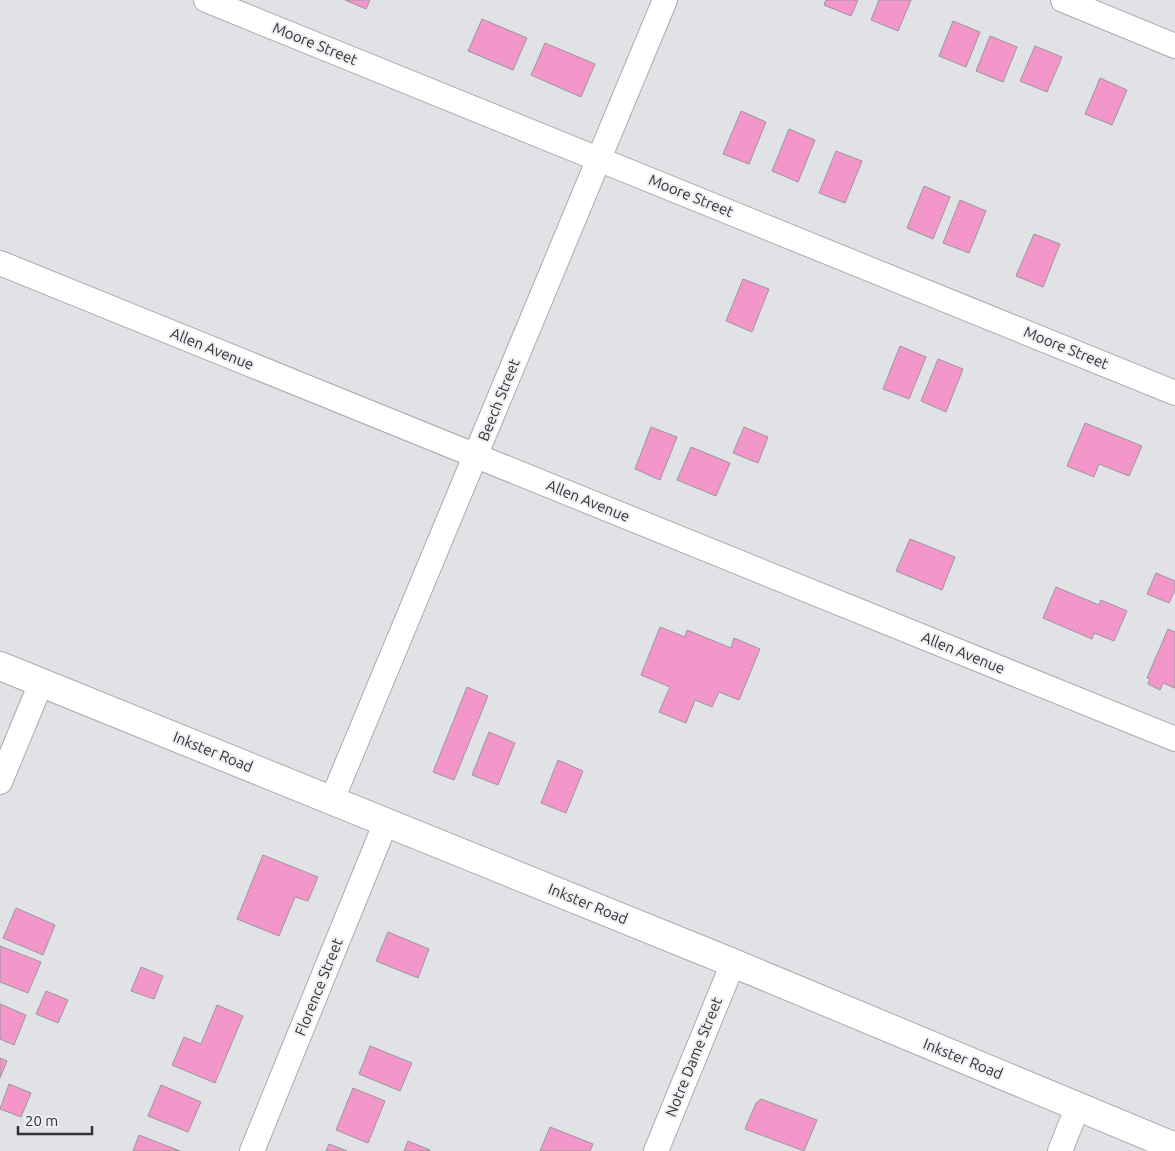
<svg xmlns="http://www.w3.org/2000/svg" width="1175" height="1151" font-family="Ubuntu,sans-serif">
<rect width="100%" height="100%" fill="#e0e2e5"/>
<path fill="#f397cb" stroke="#9a9799" d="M345 0H370L366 9Z
M826 0H858L851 16 824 5Z
M879 0H911L898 31 871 20Z
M482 19 527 38 513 70 468 51Z
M953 21 980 32 966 67 939 56Z
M990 36 1017 47 1003 82 976 71Z
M545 43 595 64 581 97 531 75Z
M1035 46 1062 57 1047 92 1020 81Z
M1100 78 1127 90 1112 125 1085 114Z
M741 111 766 122 749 164 723 154Z
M789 129 815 140 798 182 772 171Z
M836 151 862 161 845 203 819 193Z
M924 186 950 197 933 239 907 228Z
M960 200 986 211 969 253 943 243Z
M1034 234 1060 244 1043 287 1016 276Z
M743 279 769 289 752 332 726 321Z
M900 346 926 357 909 399 883 389Z
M938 359 963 369 946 412 921 401Z
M1085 423 1142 446 1129 476 1099 464 1094 477 1067 466Z
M651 427 677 437 660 480 635 469Z
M744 427 768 437 758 463 733 453Z
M691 447 730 463 716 496 677 480Z
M910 539 955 557 942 590 896 571Z
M1156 573 1175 581V590L1169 603 1147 594Z
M1056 587 1099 605 1101 600 1127 611 1114 641 1094 633 1092 639 1043 618Z
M660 627 685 637 687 630 731 648 734 638 760 649 739 700 719 692 712 707 695 700 686 723 659 712 670 687 641 675Z
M1168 629 1175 632V688L1163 683 1160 690 1148 684 1150 679 1147 678Z
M467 687 488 696 454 780 433 772Z
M489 732 515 743 498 785 472 775Z
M558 760 583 771 566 813 541 803Z
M263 855 318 877 308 901 295 897 279 936 237 919Z
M16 908 55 925 43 955 3 938Z
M388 932 429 949 418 978 376 961Z
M0 946 41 962 28 993 0 982Z
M141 967 163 976 154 999 131 991Z
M46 991 68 1000 58 1023 36 1014Z
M0 1004 26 1015 14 1045 0 1039Z
M217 1005 243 1016 215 1083 172 1065 184 1037 201 1044Z
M370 1046 412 1063 400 1091 359 1074Z
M0 1058 7 1061 0 1078Z
M9 1084 31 1093 21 1117 0 1109Z
M161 1085 201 1102 188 1132 148 1116Z
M353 1088 385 1101 368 1143 336 1130Z
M761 1099 817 1120 804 1151 745 1129 756 1103Z
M550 1127 593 1144 590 1151H540Z
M139 1135 180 1151H133Z
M408 1141 430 1150V1151H404Z
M329 1144 347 1151H326Z"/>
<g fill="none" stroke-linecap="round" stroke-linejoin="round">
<defs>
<path id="street" d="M206 0 1175 393
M1063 0 1175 46
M0 263 1175 739
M0 782 41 683
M332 800 665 0
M252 1151 386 822
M656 1151 733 963
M1060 1151 1078 1106"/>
<path id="secondary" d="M0 666 733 963 1175 1147"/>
</defs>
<use href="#street" stroke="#a9abae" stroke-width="26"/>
<use href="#secondary" stroke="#a9abae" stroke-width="30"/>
<use href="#street" stroke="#fff" stroke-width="24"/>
<use href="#secondary" stroke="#fff" stroke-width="28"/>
</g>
<g text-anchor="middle" stroke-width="4" stroke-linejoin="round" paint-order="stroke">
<g font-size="15" fill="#323334" stroke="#edeff2">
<text transform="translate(315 44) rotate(22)" y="5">Moore Street</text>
<text transform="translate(691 196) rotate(22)" y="5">Moore Street</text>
<text transform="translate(1066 348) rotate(22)" y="5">Moore Street</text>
<text transform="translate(212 349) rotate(22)" y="5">Allen Avenue</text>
<text transform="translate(499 400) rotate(-68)" y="5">Beech Street</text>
<text transform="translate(588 501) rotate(22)" y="5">Allen Avenue</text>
<text transform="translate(963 653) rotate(22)" y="5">Allen Avenue</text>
<text transform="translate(213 752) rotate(22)" y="5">Inkster Road</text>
<text transform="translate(588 904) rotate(22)" y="5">Inkster Road</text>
<text transform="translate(319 987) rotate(-68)" y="5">Florence Street</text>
<text transform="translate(694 1057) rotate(-68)" y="5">Notre Dame Street</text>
<text transform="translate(963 1059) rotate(22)" y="5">Inkster Road</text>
</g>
</g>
<path d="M18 1126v8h74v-8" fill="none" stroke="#323334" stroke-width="2.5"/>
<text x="25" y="1126" font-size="15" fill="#323334" stroke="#edeff2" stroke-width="4" paint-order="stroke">20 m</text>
</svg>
